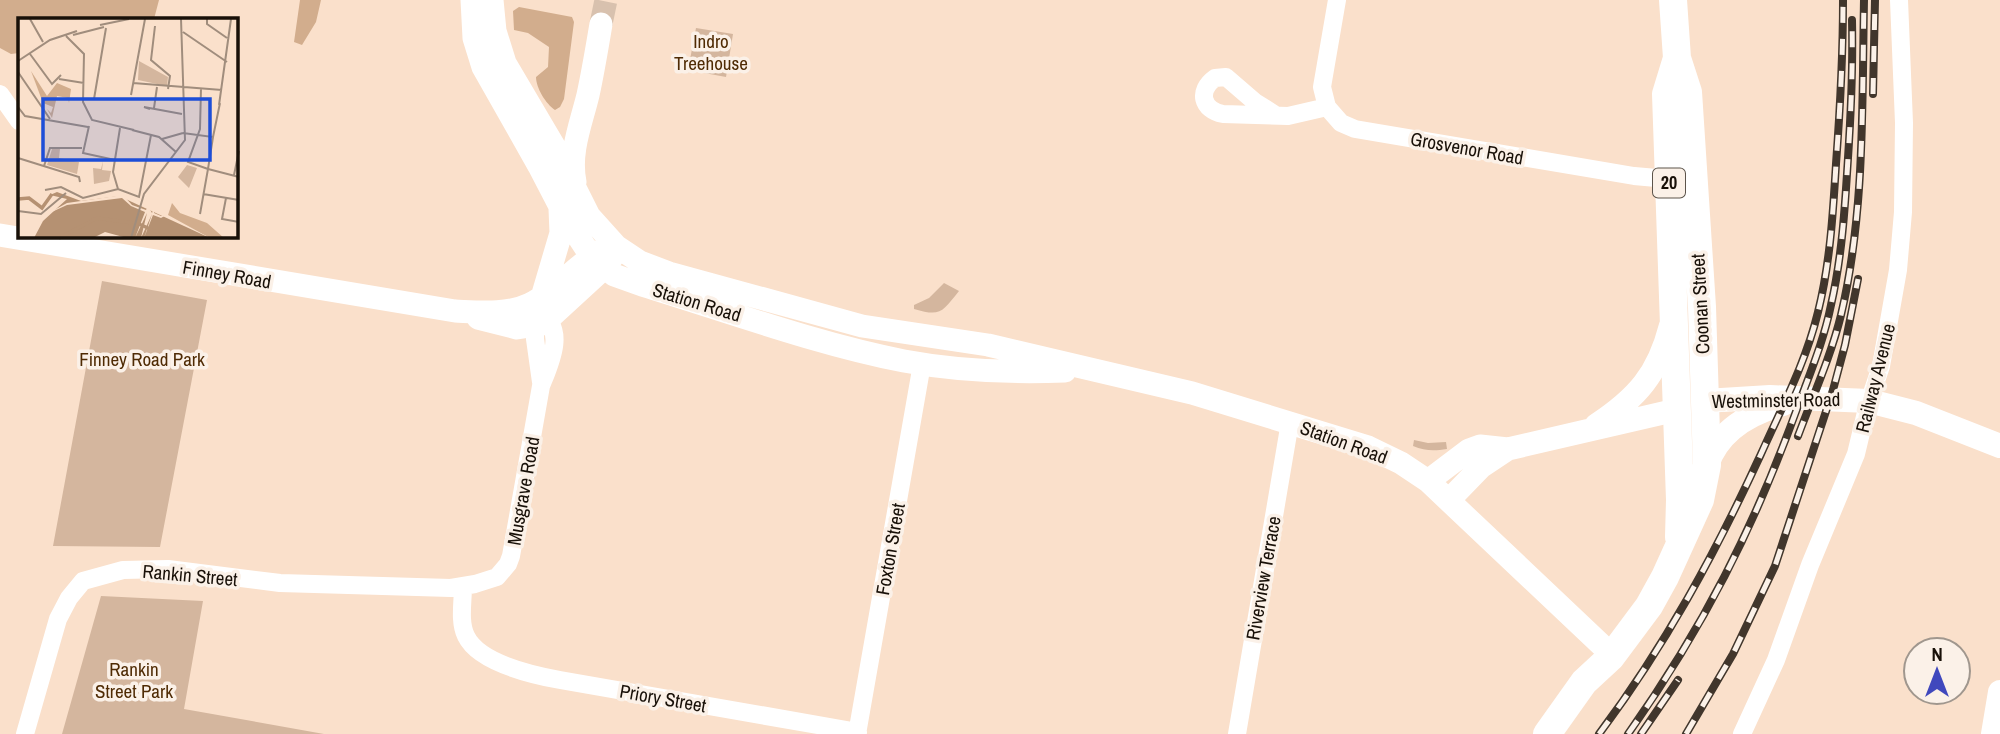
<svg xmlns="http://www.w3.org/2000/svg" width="2000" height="734" font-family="'Archivo Narrow',sans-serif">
<rect width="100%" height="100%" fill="#fae0cb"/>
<path fill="#d4b69e" d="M696 28 733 34 726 77 688 70Z
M102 281 207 300 160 547 53 546Z
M944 283 959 291C942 312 941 317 914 309V305L929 298Z
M1414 440 1428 443 1446 442 1447 449C1434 451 1425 451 1413 446Z
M101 596 203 601 184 709 324 734H62Z"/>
<path fill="#d2ad8d" d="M0 0H159L154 19H19V53L11 54 0 48Z
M300 0H321L316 22 302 45 294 42Z
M519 7 572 17 574 22 564 99 560 107 555 110C546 104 536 88 536 77L548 67 549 47 528 33 514 30 513 11Z"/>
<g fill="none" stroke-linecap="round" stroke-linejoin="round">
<path stroke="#d8c1ae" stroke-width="23" stroke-dasharray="23 11" stroke-linecap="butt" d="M601 24 606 0"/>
<path stroke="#fff" stroke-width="18" d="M0 94 19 121
M1327 107 1322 87 1337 0
M1274 114 1255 102 1226 77 1215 78C1197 91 1202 110 1223 114L1288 116 1327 107 1341 123 1355 129 1634 176 1668 179
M535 313V339L541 382
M463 586C463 602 459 622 466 636 479 663 533 675 560 680L858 732
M25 734 58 619 69 598 83 581 123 570 168 569 280 583 451 588 475 584 497 577 508 564 511 556 541 386C549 366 568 327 539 315
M857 734 922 364
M1237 734 1290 422
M1742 734 1776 660 1810 565 1856 454 1867 408 1881 366 1898 270 1903 212 1904 123 1899 0"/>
<path stroke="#fff" stroke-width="23" d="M472 0 474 38 483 67 539 166 566 218 585 247 601 265 614 275 642 285C727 311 817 344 904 361 957 371 1011 373 1065 371
M492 0 495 31 505 63 554 146 589 216 616 246 640 262 669 273 862 326 988 345 1192 393 1368 447 1401 463 1428 481 1612 655
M575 182C569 152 581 124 588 95 593 72 597 48 601 24
M0 235 455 311C479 312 507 315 530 304 555 293 577 263 604 249
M543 294 561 233 560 209
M478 318 517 328 543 324 604 268 613 256
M1596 425C1637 398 1658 374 1670 327
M1428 481 1469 450 1480 446 1508 449 1676 410
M1449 500 1481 467 1508 449"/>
<path stroke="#fff" stroke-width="24" d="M1705 401 1770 397 1869 401 1916 413 2000 446
M1707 465C1719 430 1750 413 1783 404
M1993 734 2000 692"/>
<path stroke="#fff" stroke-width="28" d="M1677 58 1666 94 1680 500 1679 537
M1547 734 1584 682 1611 657 1649 606 1665 577 1700 500 1707 465 1702 307 1688 92 1677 58 1673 0"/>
<defs>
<path id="rail" d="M1873 94 1875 0
M1798 436C1813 396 1831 356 1841 315 1865 213 1862 104 1864 0
M1599 734C1665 646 1715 554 1761 454 1782 407 1806 362 1818 312 1830 264 1833 213 1836 164 1840 110 1843 55 1843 0
M1628 734C1703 628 1754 528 1798 406 1810 373 1824 340 1831 305 1842 257 1845 207 1848 158 1851 112 1853 66 1852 20
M1641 734 1678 680
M1686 734 1733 654 1775 566 1833 390 1845 345 1858 279"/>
</defs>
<use href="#rail" stroke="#41362c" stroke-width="8"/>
<use href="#rail" stroke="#fbf1e8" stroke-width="5" stroke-dasharray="16" stroke-linecap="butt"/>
</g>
<g text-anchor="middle" stroke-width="7" stroke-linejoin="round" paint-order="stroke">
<rect fill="#fbf1e8" stroke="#5c544b" stroke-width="2" x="1653" y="168.5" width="32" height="29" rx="5"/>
<g font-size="18" font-weight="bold" fill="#181008">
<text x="1669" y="189">20</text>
</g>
<g font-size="19" fill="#4f2b04" stroke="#fbf1e8">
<text x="711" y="48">Indro<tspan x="711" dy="22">Treehouse</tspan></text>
<text x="142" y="366">Finney Road Park</text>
<text x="134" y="676">Rankin<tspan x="134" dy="22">Street Park</tspan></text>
</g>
<g font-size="19" fill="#181008" stroke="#fbf1e8">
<text transform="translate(1467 148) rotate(10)" y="7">Grosvenor Road</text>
<text transform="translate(227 274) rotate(10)" y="7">Finney Road</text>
<text transform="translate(697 302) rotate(17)" y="7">Station Road</text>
<text transform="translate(1700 304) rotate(-93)" y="7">Coonan Street</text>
<text transform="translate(1875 378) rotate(-76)" y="7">Railway Avenue</text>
<text transform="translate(1776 400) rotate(-1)" y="7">Westminster Road</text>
<text transform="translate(1344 442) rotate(20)" y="7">Station Road</text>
<text transform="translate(523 491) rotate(-80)" y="7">Musgrave Road</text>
<text transform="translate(890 549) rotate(-80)" y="7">Foxton Street</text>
<text transform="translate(190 575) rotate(5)" y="7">Rankin Street</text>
<text transform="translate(1263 578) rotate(-80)" y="7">Riverview Terrace</text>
<text transform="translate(663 698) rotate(10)" y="7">Priory Street</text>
</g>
</g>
<g transform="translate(18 18)">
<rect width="220" height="220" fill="#fae0cb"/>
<path d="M121 43 150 59 149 68 120 62ZM34 131H42L41 140 61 144 59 156 29 147ZM85 143 84 152 93 153 91 163 76 166 75 150 83 151ZM169 147 179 150 171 170 160 159Z" fill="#d4b69e"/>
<path d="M13 53 29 78 39 65 53 71 51 85 50 80 39 78 34 100 29 91 33 95 35 89 25 85ZM154 185 162 195 189 205 206 220H192L150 197Z" fill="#d2ad8d"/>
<path d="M39 174 63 183 101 178 192 220H109L87 214 75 220H16L25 203 49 181 32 177Z" fill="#b59172"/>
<path d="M105 177 114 187 128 192 130 188 134 195 136 190V195L143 198 150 196 143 200 135 197 126 220 134 196 123 220 129 195 117 220 127 194 113 188 104 180 49 187 25 198 49 185Z" fill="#fae0cb"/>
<path fill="none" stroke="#b59172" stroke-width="3.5" d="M0 181 11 180 24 190 34 176M121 206 152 220M41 220 79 200 115 205"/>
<path fill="none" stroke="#a08d7d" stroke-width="2" d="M12 1 25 24M189 1V6L209 20M82 7 111 1M137 8 133 42 152 58 150 71M165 14 209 44M55 17 86 9M48 18 66 36 65 84 74 102 116 112M12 36 34 66 43 57M0 43 32 22 59 13M0 54 32 101M41 61 66 65M115 65 204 72M113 77 127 1M76 81 88 10M201 87 213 1M0 89 7 98 70 109M136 90 139 69M132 91 126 89 164 96M71 108 65 135 97 142M114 112 141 119 158 134M165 115 195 119 190 151 221 159M195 119 202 85M144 121 165 115M0 140 61 159 62 164M26 148 32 130H64M216 157 221 133M100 171 95 154 102 110M27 172 43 169 65 180 100 171 121 179 133 117M185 176 221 182M208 180 204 201 221 204M0 193 23 196 48 175M182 196 190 151 170 144 182 111 183 70M113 220 126 176 167 122 163 1"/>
<path fill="#1d4ed8" fill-opacity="0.15" stroke="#1d4ed8" stroke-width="3.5" d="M25 81H192V142H25Z"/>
<rect width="220" height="220" fill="none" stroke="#181008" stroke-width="3.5"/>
</g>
<g transform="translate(1937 671)"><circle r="33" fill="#fbf1e8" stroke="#a0978e" stroke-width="2"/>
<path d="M0-5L12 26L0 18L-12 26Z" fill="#4048bd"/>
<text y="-10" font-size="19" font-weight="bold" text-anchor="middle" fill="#181008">N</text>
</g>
</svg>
